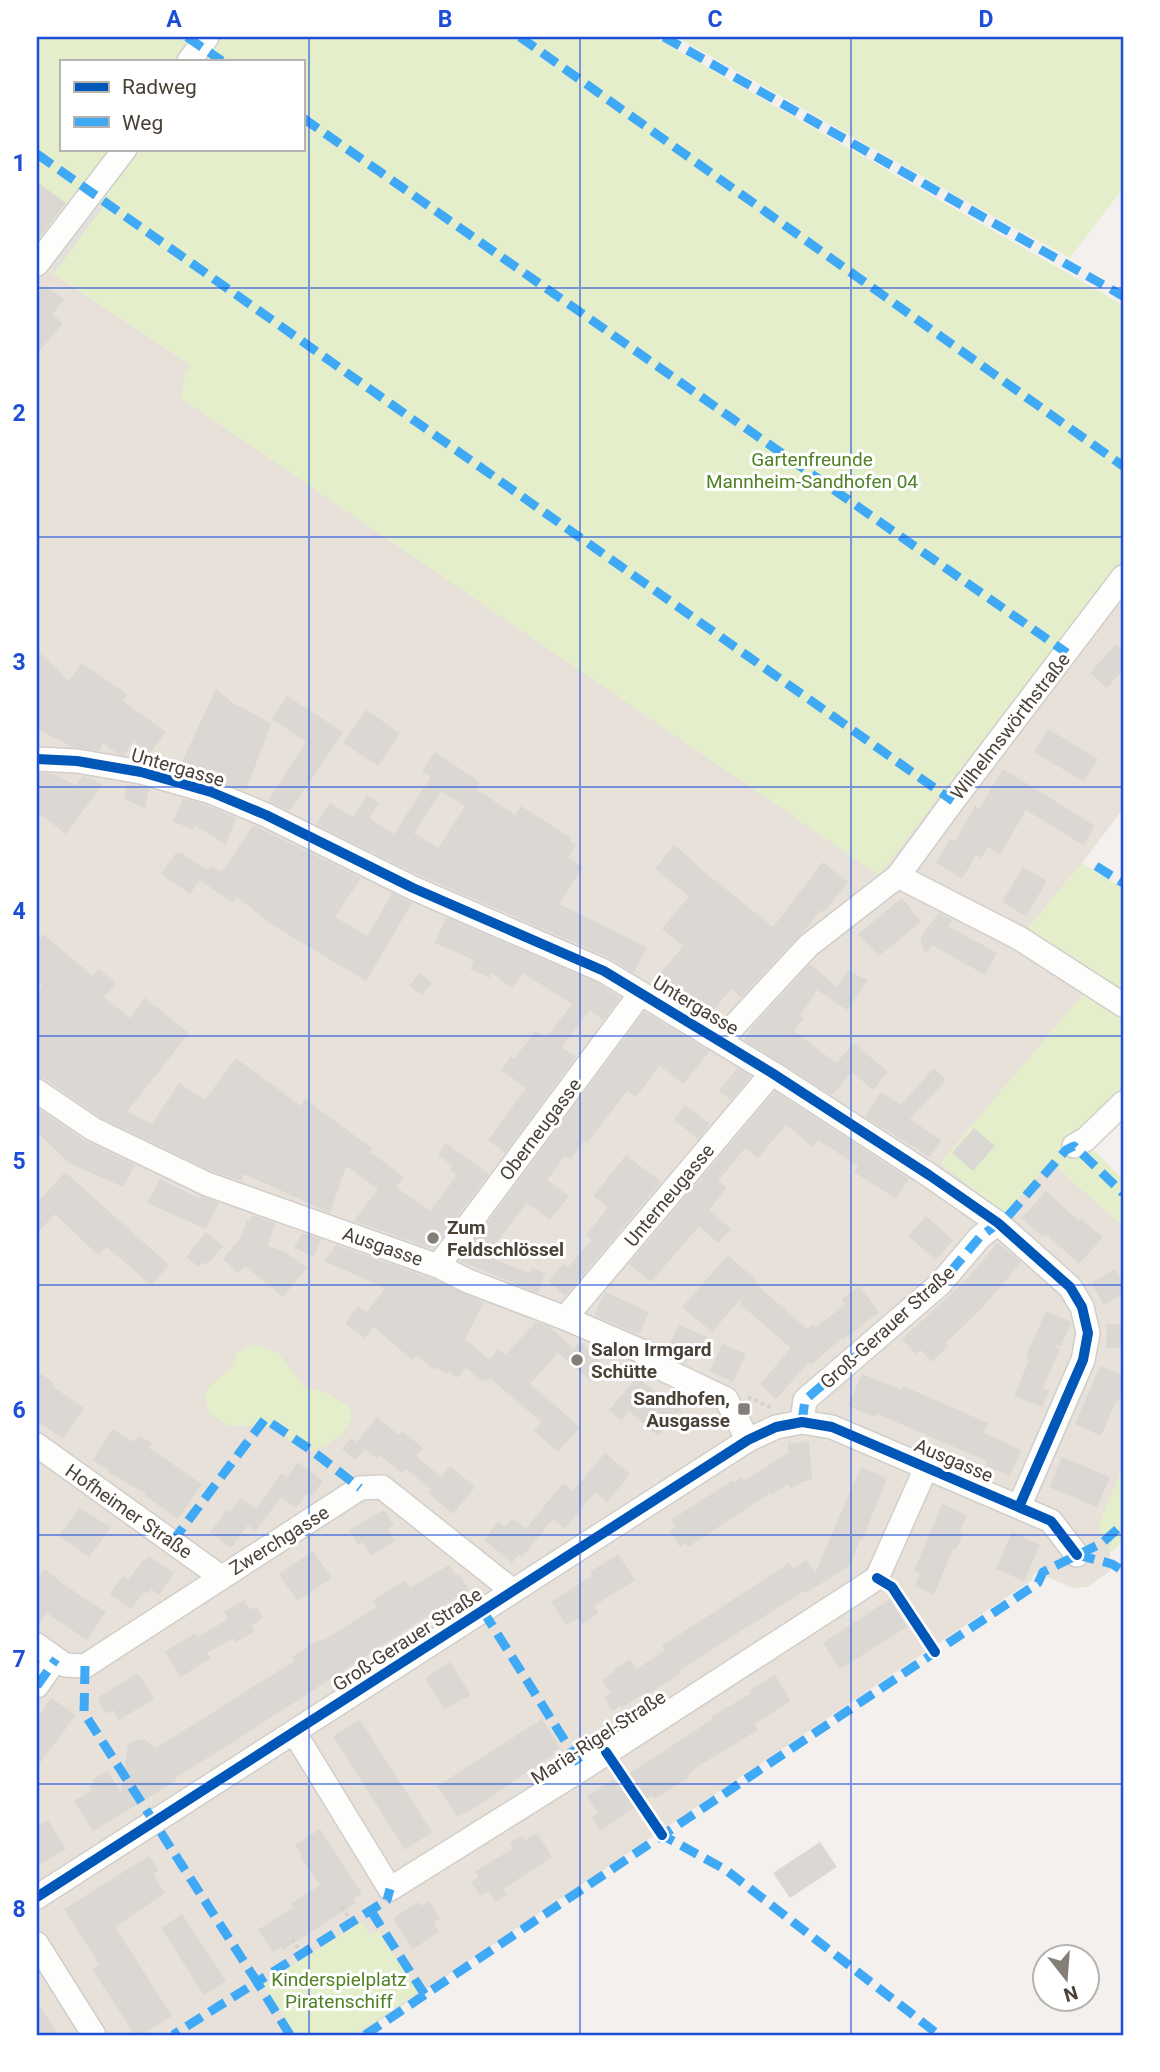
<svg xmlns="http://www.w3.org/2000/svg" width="1160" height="2072" font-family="Roboto,sans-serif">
<rect width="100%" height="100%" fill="#f3f0ed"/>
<path fill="#e7e1da" d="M37 255 46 269 191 365 879 874 1123 558V809L1082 863 1017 941 1089 987 1051 1162 1123 1226V1467L1099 1525 1110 1543V1571L1087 1587 1073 1588 1036 1572 1032 1580 359 2035H37Z"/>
<path fill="#e4eecb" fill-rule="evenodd" d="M37 37H654L1123 305V558L879 875 181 398 185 372 191 365 46 269 37 255ZM61 61H303V149H61Z
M677 37H1123V188L1070 258 962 199Z
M1082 863 1123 889V1098L1082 1138 1123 1180V1226L1051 1162 1005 1214 940 1163 1089 987 1017 941Z
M254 1344 278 1353 299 1380 307 1388 325 1392 349 1406 352 1417 342 1435 325 1446 311 1450H305L268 1426H228L210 1413 204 1396 210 1386 231 1368 238 1352Z
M1123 1467V1541L1109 1554 1110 1543 1102 1539 1099 1524Z
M361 1922 370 1935 378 1930 418 1992 354 2035H295L263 1984Z"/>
<path fill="#e2dfdc" d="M94 202 102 208 54 273 46 267Z"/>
<path fill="#dbd7d3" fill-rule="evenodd" d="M37 182 66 203 37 241Z
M45 285 64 300 52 314 63 323 37 354V294Z
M1116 644 1123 651V670L1107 688 1090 673Z
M37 650 69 681 81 663 127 694 123 701 166 732 146 759 133 756 136 738 124 755 118 754 103 743 99 751 72 747 37 729Z
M216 689 233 703 271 723 246 791 180 766Z
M287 696 343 732 290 811 268 801 306 742 272 719Z
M366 710 400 733 378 766 343 743Z
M1048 729 1098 759 1084 782 1034 752Z
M435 752 480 782 476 789 515 815 521 806 571 838 570 841 576 845 568 857 583 867 559 904 647 947 634 973 610 958 419 875 316 824 330 803 353 817 367 795 379 803 369 818 394 834 431 777 422 771ZM441 791 465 806 438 848 414 833Z
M1003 769 1095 826 1083 845 1026 810 1000 855 988 847 981 858 976 855 962 879 936 862 950 839 955 841 975 806 979 809Z
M37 773 53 774 76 785 83 776 91 778 102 785 66 834 37 812Z
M127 784 149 789 145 808 124 799Z
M183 799 206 805 236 818 226 845 195 825 193 830 173 821Z
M253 825 361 878 335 917 368 936 392 893 412 903 366 981 271 924 237 897 233 903 200 880 190 894 161 874 176 853H181L207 870 210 866 222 872Z
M674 845 698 865 697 866 773 927 823 862 848 882 824 912 821 910 804 931 741 997 731 989 708 1017 669 992 652 984 683 946 662 929 689 896 655 869Z
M1023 867 1047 881 1026 916 1002 902Z
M902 898 921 922 879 956 858 934Z
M939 913 953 920 948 926 997 953 985 975 932 945 925 953 920 938Z
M446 917 598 983 620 998 603 1020 590 1010 562 1047 576 1057 505 1153 488 1140 526 1088 501 1070 511 1056 514 1059 536 1030 546 1038 572 1004 523 973 512 988 492 973 490 978 470 969 474 960 435 943Z
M43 934 93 976 99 969 116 984 104 997 130 1018 145 998 189 1033 127 1112 152 1124 179 1083 205 1100 236 1058 301 1106 305 1099 373 1149 370 1152 404 1177 396 1187 430 1211 457 1175 450 1170 453 1166 438 1155 446 1143 489 1174 433 1249 354 1221 378 1189 346 1166 330 1213 244 1174 241 1181 212 1171 100 1117 45 1079 37 1077V993L42 986 37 981V942Z
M810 964 837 987 848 971 868 980 847 1010 817 990 800 1016 804 1018 794 1031 836 1063 854 1043 888 1072 873 1090 852 1072 832 1095 744 1040 754 1025Z
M419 973 432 983 422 995 409 986Z
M644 1012 710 1051 683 1084 660 1065 636 1097 627 1091 587 1143 584 1141 570 1160 565 1156 547 1180 569 1196 550 1220 527 1203 486 1256 530 1273 532 1268 545 1273 538 1293 459 1261Z
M737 1068 751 1076 731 1100 719 1091Z
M934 1068 946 1080 910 1119 941 1140 930 1157 865 1117 881 1092 901 1105Z
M775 1091 909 1179 896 1199 854 1172 858 1166 818 1140 813 1147 786 1125 758 1158 745 1148 718 1181 727 1188 709 1210 731 1229 718 1243 699 1226 651 1282 629 1264Z
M685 1105 710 1124 698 1139 674 1120Z
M37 1108 85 1141 135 1165 123 1187 69 1163 37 1132Z
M974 1128 995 1146 973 1171 952 1153Z
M626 1155 661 1182 565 1296 548 1281 564 1264 568 1267 592 1240 586 1235 608 1207 593 1196Z
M65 1172 169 1265 151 1285 107 1247 98 1255 55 1214 37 1233V1203Z
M160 1179 199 1198 200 1196 219 1203 206 1229 147 1203Z
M1046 1191 1079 1221 1081 1219 1103 1237 1079 1264 1046 1234 1043 1237 1022 1218Z
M252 1215 275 1223 268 1246 286 1252 307 1268 283 1297 245 1266 238 1273 223 1259 241 1237 247 1220 250 1221Z
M926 1216 953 1240 936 1260 908 1236Z
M206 1232 223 1246 207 1265 203 1262 199 1267 186 1257Z
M302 1233 321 1239 314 1257 294 1248Z
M998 1243 1021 1262 984 1306 946 1343 949 1346 931 1362 921 1350 916 1354 902 1339 965 1281Z
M336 1245 433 1279 484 1302 465 1339 490 1360 498 1349 505 1355 536 1322 550 1327 574 1349 580 1342 604 1365 591 1381 558 1353 530 1384 580 1427 558 1452 534 1431 541 1422 490 1378 487 1381 485 1379 482 1382 466 1368 457 1378 449 1371 446 1374 437 1367 434 1370 416 1355 412 1360 374 1327 365 1338 345 1324 358 1306 367 1312 385 1288 324 1261Z
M728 1255 757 1281 755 1283 807 1329 813 1324 816 1327 845 1305 841 1300 859 1286 879 1312 843 1340 842 1338 811 1365 809 1362 776 1399 760 1384 791 1348 740 1304 744 1295 712 1332 682 1307Z
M1115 1269 1123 1283V1294L1104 1305 1091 1283Z
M605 1292 649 1312 639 1335 594 1315Z
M1046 1311 1071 1322V1324L1061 1346 1051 1345 1060 1349 1043 1388 1049 1391 1042 1407 1014 1396 1029 1360 1025 1358Z
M1107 1324H1123V1348H1106Z
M679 1325 707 1337 684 1364 665 1352Z
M722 1344 746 1354 733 1382 710 1371Z
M1100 1366 1123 1375V1390L1118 1402 1116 1401 1101 1436 1075 1424Z
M37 1371 54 1383 52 1386 84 1408 63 1439 37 1421Z
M862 1374 902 1390 903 1386 988 1423 984 1433 1021 1450 1010 1476 985 1465 987 1461 877 1414 875 1417 848 1406Z
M637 1377 658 1394 659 1393 681 1410 658 1436 629 1411 621 1421 609 1410Z
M377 1417 399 1435 402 1431 423 1448 416 1456 441 1477 450 1466 475 1487 453 1514 428 1493 431 1489 406 1469 402 1473 379 1455 376 1458 365 1449 355 1460 342 1449 351 1438 357 1442Z
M112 1429 134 1442 138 1436 152 1443 149 1448 202 1484 178 1519 145 1496 146 1494 108 1472 109 1470 93 1460Z
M809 1442 812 1480 802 1482 790 1489 788 1484 771 1495 770 1493 688 1547 686 1543 680 1547 670 1531 676 1527 671 1520 733 1480 734 1482 742 1477 744 1481 788 1453V1443Z
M605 1453 630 1474 607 1502 595 1492 565 1529 553 1519 522 1557 519 1554 512 1563 484 1540 498 1522 505 1527 512 1518 526 1529 563 1483 573 1491Z
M1062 1457 1110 1477 1097 1507 1049 1487Z
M298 1462 323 1481 312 1496 308 1493 296 1508 281 1497 255 1532 248 1525 231 1548 210 1532 227 1510 230 1512 241 1498 256 1509 282 1473 287 1477Z
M861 1467 887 1478 862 1541 860 1540 849 1566 806 1593V1590L744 1629 679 1671 680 1674 643 1697 641 1695 622 1708 620 1706 612 1711 604 1698 611 1693 602 1680 614 1672 613 1671 630 1659 637 1669 665 1650 662 1646 789 1563 793 1569 806 1560 815 1573Z
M942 1504 967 1515 959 1532 963 1533 956 1550 953 1549 934 1595 915 1586 920 1574 914 1571Z
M79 1508 111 1527 89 1557 59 1536Z
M384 1510 394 1525 387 1529 395 1541 371 1556 362 1542 358 1545 349 1530Z
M1012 1532 1040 1545 1024 1581 996 1569Z
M313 1551 332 1578 297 1601 279 1574Z
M618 1554 635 1580 594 1606 599 1613 582 1624 578 1618 566 1625 551 1602 592 1576 590 1572Z
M149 1556 174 1573 159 1595 151 1589 147 1594 144 1592 131 1609 110 1594 123 1576 128 1580 143 1560 145 1561Z
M449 1565 456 1576 459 1574 469 1589 227 1746 175 1778 176 1780 153 1795 93 1831 74 1801 92 1790 89 1787 94 1784 92 1780 107 1771 121 1792 127 1751 130 1753 126 1747 132 1741 144 1739 156 1748 294 1661 292 1657 320 1639 322 1641 377 1607 373 1600 405 1580 410 1588Z
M44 1569 58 1579 57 1580 106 1612 87 1640 47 1613 37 1627V1578Z
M890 1599 907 1627 840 1669 823 1643Z
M244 1600 250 1610 256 1606 263 1618 251 1626 255 1631 236 1642 233 1638 207 1653 211 1658 181 1677 165 1652 195 1633 198 1637 228 1619 224 1612Z
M450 1662 471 1695 445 1709 425 1678Z
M138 1673 154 1699 119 1720 113 1710 106 1714 97 1698Z
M775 1675 791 1701 754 1724 758 1730 692 1770 693 1772 687 1776 688 1778 655 1799 652 1795 600 1831 592 1818 598 1813 587 1796 613 1779 616 1782 675 1744 713 1719 711 1717 751 1693 750 1690Z
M51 1698 76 1715 37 1767V1719Z
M542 1719 560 1748 553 1752 554 1754 479 1805 463 1815 462 1813 457 1816 437 1786Z
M360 1720 432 1832 405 1850 333 1736Z
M48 1820 66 1849 37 1866V1826Z
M320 1829 362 1894 354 1899 356 1903 283 1950 281 1947 273 1952 258 1930 293 1907 291 1904 320 1885 300 1856 302 1855 295 1845Z
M537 1833 552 1857 503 1889 507 1894 495 1902 488 1891 480 1896 471 1882 479 1877 475 1872 513 1848 510 1843 522 1835 525 1840Z
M820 1842 837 1867 790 1898 773 1873Z
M149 1856 159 1870 153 1874 165 1893 115 1927 172 2016 142 2035H135L92 1969 99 1964 64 1909Z
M429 1901 440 1918 433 1922 439 1932 413 1949 393 1918 419 1902 422 1906Z
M182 1914 226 1981 204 1995 161 1928Z
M37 2002 52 2025 58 2035H37Z"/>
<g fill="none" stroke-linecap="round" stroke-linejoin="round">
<defs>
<path id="minor" d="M189 61 207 37
M37 264 125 149
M37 759 77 761 141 772 211 792 266 815 413 888 604 971 772 1073 929 1175 998 1223 1070 1287 1082 1307 1088 1333 1083 1360 1019 1507
M898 876 1019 938 1123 1005
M720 1041 808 946 898 876 953 801 1123 577
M37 1091 93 1129 207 1184 438 1266 468 1281 565 1318 641 1351 665 1370 726 1399 748 1440
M1074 1146 1086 1139 1123 1103
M438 1266 641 993
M565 1318 772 1073
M802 1422 805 1400 940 1284 980 1237 998 1223
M37 1445 221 1577
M37 1645 65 1665 85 1666 360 1488 382 1487 513 1591
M37 1686 56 1659
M294 1732 390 1889 585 1767 877 1578 926 1468
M37 1897 748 1440 776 1427 802 1422 832 1427 1051 1521 1077 1555
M37 1944 94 2035"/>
</defs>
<use href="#minor" stroke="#d1ceca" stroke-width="26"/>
<path stroke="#d3d0cb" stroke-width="3.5" stroke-dasharray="3.5 3.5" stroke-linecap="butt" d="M748 1397 772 1408
M342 1907 352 1922
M292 1939 302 1954"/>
<use href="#minor" stroke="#fdfdfc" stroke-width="23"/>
<path stroke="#3fa9f5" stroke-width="9" stroke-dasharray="18 9" stroke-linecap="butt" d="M187 37 222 61
M520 37 1123 466
M664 37 1123 296
M303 118 1067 653
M37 154 953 801
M1096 866 1123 883
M802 1422 805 1400 940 1284 980 1237 1008 1216 1066 1150 1074 1146 1123 1193
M172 1542 265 1419 311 1450 360 1488
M1077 1555 1112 1564 1123 1571
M483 1611 582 1768
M85 1666 84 1713 257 1982 173 2035
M37 1686 56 1659
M659 1831 662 1835 726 1870 939 2035
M371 1911 425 1995
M290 2035 257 1982 387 1900 390 1889
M365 2035 1038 1583 1043 1572 1102 1543 1123 1524"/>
<defs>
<path id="cycleway" d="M37 759 77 761 141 772 211 792 266 815 413 888 604 971 772 1073 929 1175 998 1223 1070 1287 1082 1307 1088 1333 1083 1360 1019 1507
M877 1578 892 1587 935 1652
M606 1752 662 1835
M37 1897 748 1440 776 1427 802 1422 832 1427 1051 1521 1077 1555"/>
</defs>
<use href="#cycleway" stroke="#fff" stroke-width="15"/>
<use href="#cycleway" stroke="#0057b8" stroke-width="10"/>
</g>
<path fill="none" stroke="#1d4ed8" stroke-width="2" stroke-opacity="0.55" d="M309 37V2035M580 37V2035M851 37V2035M37 288H1123M37 537H1123M37 787H1123M37 1036H1123M37 1285H1123M37 1535H1123M37 1784H1123"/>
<g fill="#857e77" stroke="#fff" stroke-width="2.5">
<circle cx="433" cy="1238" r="7"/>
<circle cx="577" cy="1360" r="7"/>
<rect x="737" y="1402" width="14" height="14" rx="3.5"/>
</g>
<g text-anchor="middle" stroke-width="6" stroke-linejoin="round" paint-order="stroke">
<g font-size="19" fill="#508125" stroke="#fff">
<text x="812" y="466">Gartenfreunde<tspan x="812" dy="22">Mannheim-Sandhofen 04</tspan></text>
<text x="339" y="1986">Kinderspielplatz<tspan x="339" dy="22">Piratenschiff</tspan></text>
</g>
<g font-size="19" fill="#4a4137" stroke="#fff">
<text transform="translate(1010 726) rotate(-52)" y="7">Wilhelmswörthstraße</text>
<text transform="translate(178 767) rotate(16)" y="7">Untergasse</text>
<text transform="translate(696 1005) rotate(31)" y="7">Untergasse</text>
<text transform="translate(540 1129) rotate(-53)" y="7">Oberneugasse</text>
<text transform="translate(669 1195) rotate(-50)" y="7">Unterneugasse</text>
<text transform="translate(383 1246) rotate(19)" y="7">Ausgasse</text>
<text transform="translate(887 1327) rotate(-42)" y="7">Groß-Gerauer Straße</text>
<text transform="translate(954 1460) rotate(23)" y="7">Ausgasse</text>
<text transform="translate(129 1511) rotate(35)" y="7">Hofheimer Straße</text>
<text transform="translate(279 1540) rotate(-32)" y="7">Zwerchgasse</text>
<text transform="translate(407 1639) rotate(-33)" y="7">Groß-Gerauer Straße</text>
<text transform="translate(598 1737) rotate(-33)" y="7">Maria-Rigel-Straße</text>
</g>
<g font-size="19" font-weight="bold" fill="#4a4137" stroke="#fff" text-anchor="start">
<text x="447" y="1234">Zum<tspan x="447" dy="22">Feldschlössel</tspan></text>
<text x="591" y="1356">Salon Irmgard<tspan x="591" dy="22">Schütte</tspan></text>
<text x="730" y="1405" text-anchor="end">Sandhofen,<tspan x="730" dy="22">Ausgasse</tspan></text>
</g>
</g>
<rect width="1160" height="2072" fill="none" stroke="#ffffff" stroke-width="77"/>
<rect x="60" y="60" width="245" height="91" fill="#ffffff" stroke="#b7b3af" stroke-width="2"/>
<rect x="74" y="82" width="35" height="10" fill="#0057b8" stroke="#b7b3af" stroke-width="2"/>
<text x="122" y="94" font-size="21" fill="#4a4137">Radweg</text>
<rect x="74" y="117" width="35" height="10" fill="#3fa9f5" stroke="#b7b3af" stroke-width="2"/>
<text x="122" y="130" font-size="21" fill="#4a4137">Weg</text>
<g transform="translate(1066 1978) rotate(163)"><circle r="33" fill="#ffffff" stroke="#b7b3af" stroke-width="2"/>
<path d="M0-5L12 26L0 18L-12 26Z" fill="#857e77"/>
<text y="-10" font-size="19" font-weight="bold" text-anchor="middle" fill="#4a4137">N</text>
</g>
<rect x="38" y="38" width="1084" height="1996" fill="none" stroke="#1d4ed8" stroke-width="2.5"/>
<g font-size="23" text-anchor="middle" font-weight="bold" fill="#1d4ed8">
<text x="174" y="27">A</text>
<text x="445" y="27">B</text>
<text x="715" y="27">C</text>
<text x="986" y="27">D</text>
<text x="19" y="171">1</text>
<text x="19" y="421">2</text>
<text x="19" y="670">3</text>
<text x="19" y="919">4</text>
<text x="19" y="1169">5</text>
<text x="19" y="1418">6</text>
<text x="19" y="1667">7</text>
<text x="19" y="1917">8</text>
</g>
</svg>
